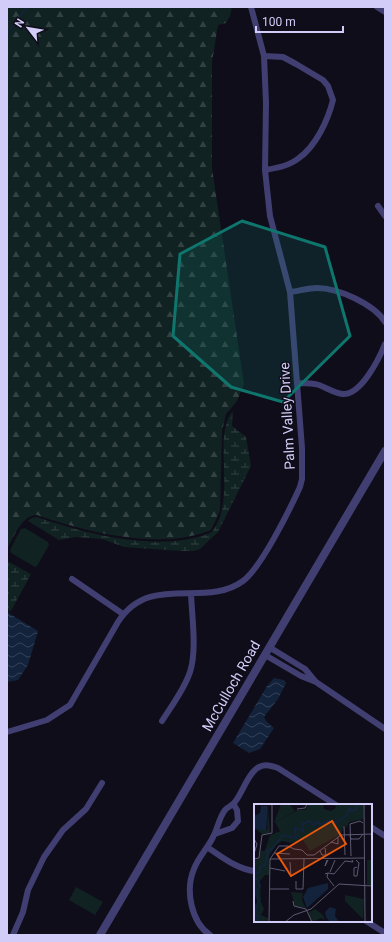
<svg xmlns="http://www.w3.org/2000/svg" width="392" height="942" font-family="Roboto,sans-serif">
<defs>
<pattern id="forest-firs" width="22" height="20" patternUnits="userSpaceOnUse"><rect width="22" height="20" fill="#122"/><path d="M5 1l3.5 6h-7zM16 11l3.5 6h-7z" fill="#334143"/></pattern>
<pattern id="wetland-marsh" width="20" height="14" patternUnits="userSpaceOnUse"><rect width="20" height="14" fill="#122"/><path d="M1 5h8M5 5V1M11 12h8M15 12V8" fill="none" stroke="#334143"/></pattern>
<pattern id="water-waves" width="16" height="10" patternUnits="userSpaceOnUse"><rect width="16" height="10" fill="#13233c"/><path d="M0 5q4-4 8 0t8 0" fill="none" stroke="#344259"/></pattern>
</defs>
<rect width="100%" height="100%" fill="#0f0d19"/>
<path fill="url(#forest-firs)" d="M7 7H232L230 16 226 23 218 25 212 62V168L244 384 237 401 226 414 222 431 220 511 211 530C161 551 86 532 37 515 21 515 14 537 7 549Z"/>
<path fill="url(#wetland-marsh)" d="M233 411 232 426 246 437 251 466 218 532 200 549 194 551H181L124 547 102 539 76 537 59 540 28 521 31 518 37 517C87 534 162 554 212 532 238 498 211 436 233 411Z
M7 561 31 574 11 611 7 610Z"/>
<path fill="#122" d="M25 528 48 542 49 545 37 566 35 567 11 553 10 550 21 529Z
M76 887 103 902 95 915 69 900Z"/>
<path fill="url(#water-waves)" d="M7 612 38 631 28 665 18 680 7 682Z
M274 678 284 680 286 683 278 699 264 717 266 721 274 728 260 749 249 753 233 743 267 686Z"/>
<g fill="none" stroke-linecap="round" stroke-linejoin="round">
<path stroke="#13233c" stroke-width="1.5" d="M7 34 27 7"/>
<path stroke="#413e72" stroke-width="6" d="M377 7 385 12
M264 56 283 57 296 64 323 80 328 86 333 100C328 120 316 146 299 158 289 166 277 168 265 170
M378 206 385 216
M290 292C299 291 308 288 317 288 338 288 374 304 385 322
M298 383C305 383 313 383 319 385 327 388 334 393 343 394 361 395 379 359 385 344
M72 579 123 614
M269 647 305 669 315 681
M265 655 301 676 316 682 385 729
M162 721C172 705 184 690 190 672 197 651 192 617 191 594
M7 732 47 720 70 705 118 622C150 572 205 609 243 581 261 568 290 509 300 487L302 479V448L290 292 270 216 265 170 266 103 264 56 251 7
M371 827 385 836
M215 834 232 828 238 821 237 810 234 805
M207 847C221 856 238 870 255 871
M366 921 385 933
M13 935 23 912 28 890 44 857 63 830 86 809 102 783
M210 935C191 922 185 890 194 869 198 857 209 847 214 835 218 827 219 818 225 810 227 807 232 806 234 803 242 794 246 778 255 770 262 763 270 765 278 768L336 805"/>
<path stroke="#413e72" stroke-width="8" d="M100 935 385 451"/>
</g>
<path fill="#0f766e" fill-opacity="0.2" stroke="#0f766e" stroke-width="3" stroke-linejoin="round" d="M242 221 325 247 350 336 283 402 231 387 173 336 180 254Z"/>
<g text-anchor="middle" stroke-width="3" stroke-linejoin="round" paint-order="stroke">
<g font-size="14" fill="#d2ccf8" stroke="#0f0d19">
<text transform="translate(287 416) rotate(-93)" y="5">Palm Valley Drive</text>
<text transform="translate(231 686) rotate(-60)" y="5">McCulloch Road</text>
</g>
</g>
<g transform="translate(254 804)">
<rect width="118" height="118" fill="#0f0d19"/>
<path d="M14 3 16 29 8 30 0 24 13 26ZM37 88 49 89 48 96 52 104 41 102Z" fill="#122"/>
<path d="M55 0H69L70 5 77 7 82 4 80 0H109V15L95 18 93 23 90 21 87 30 56 47 49 36 37 39 28 37 21 42 15 52 16 71H11L6 77 7 98 10 105 7 111 14 114V118H0V101L4 98 0 90V56L5 55 7 47H11L16 31 26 27 21 18 44 6H51ZM113 56H118V82L113 81ZM91 91 110 95 109 115 91 97Z" fill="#122"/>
<path d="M27 0H35L41 7 20 19ZM61 105 69 111 71 116 67 114 59 118 57 115 54 109Z" fill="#122"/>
<path d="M7 2H14L12 27 0 24V12L6 9ZM74 79V85L53 104 49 93 54 84ZM76 103 82 105 81 112 85 118H76L72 113 71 108Z" fill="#13233c"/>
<path fill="none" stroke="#13233c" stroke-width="2" d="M0 71 6 68V63L11 61 14 49 12 47 18 45 29 31 42 34 41 24 49 27 48 20 56 17 60 22 63 17 66 20 73 17 83 18 93 11 95 4 97 7 103 5 102 2 107 0M0 78 3 74 6 82 3 86 4 98 1 110 5 113 1 118"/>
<path fill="none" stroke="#5d5972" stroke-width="1" d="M110 0 111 118M43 5 51 4 53 0M90 22 91 51M96 31 97 35H105L109 30M0 35 3 40 0 50M77 38 84 40V34M66 47 68 51H72L71 44M20 49 36 50M97 52 96 20 106 17 109 19M0 55 5 54 8 31 18 29V0M16 55 111 54M73 56 71 62 74 56M102 56 105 59 103 72H100V64L103 63M36 58 37 73M16 64 31 67M76 68 81 56M74 69 80 70 91 57 99 58 98 56M71 70 74 69 73 73 80 82M42 77V85H49L50 55M16 85H35M39 97 40 102 52 105 58 118M15 118 16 55 25 42H34L40 45 48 46 53 51H60L87 31 118 30M31 118 40 111 57 105 85 80 118 82"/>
<path fill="#e8590c" fill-opacity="0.15" stroke="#e8590c" stroke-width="2" d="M78 17 92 40 37 72 23 50Z"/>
<rect width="118" height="118" fill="none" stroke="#d2ccf8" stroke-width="2"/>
</g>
<rect width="392" height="942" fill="none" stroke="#d2ccf8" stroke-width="16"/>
<g transform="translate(28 28) rotate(301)" stroke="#0f0d19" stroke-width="3" paint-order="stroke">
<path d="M0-3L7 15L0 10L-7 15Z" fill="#d2ccf8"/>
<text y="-6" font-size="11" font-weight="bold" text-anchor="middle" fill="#d2ccf8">N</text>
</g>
<path d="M256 26v6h87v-6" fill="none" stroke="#d2ccf8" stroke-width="2"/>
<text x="262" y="26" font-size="12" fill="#d2ccf8" stroke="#0f0d19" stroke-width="3" paint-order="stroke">100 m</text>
</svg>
